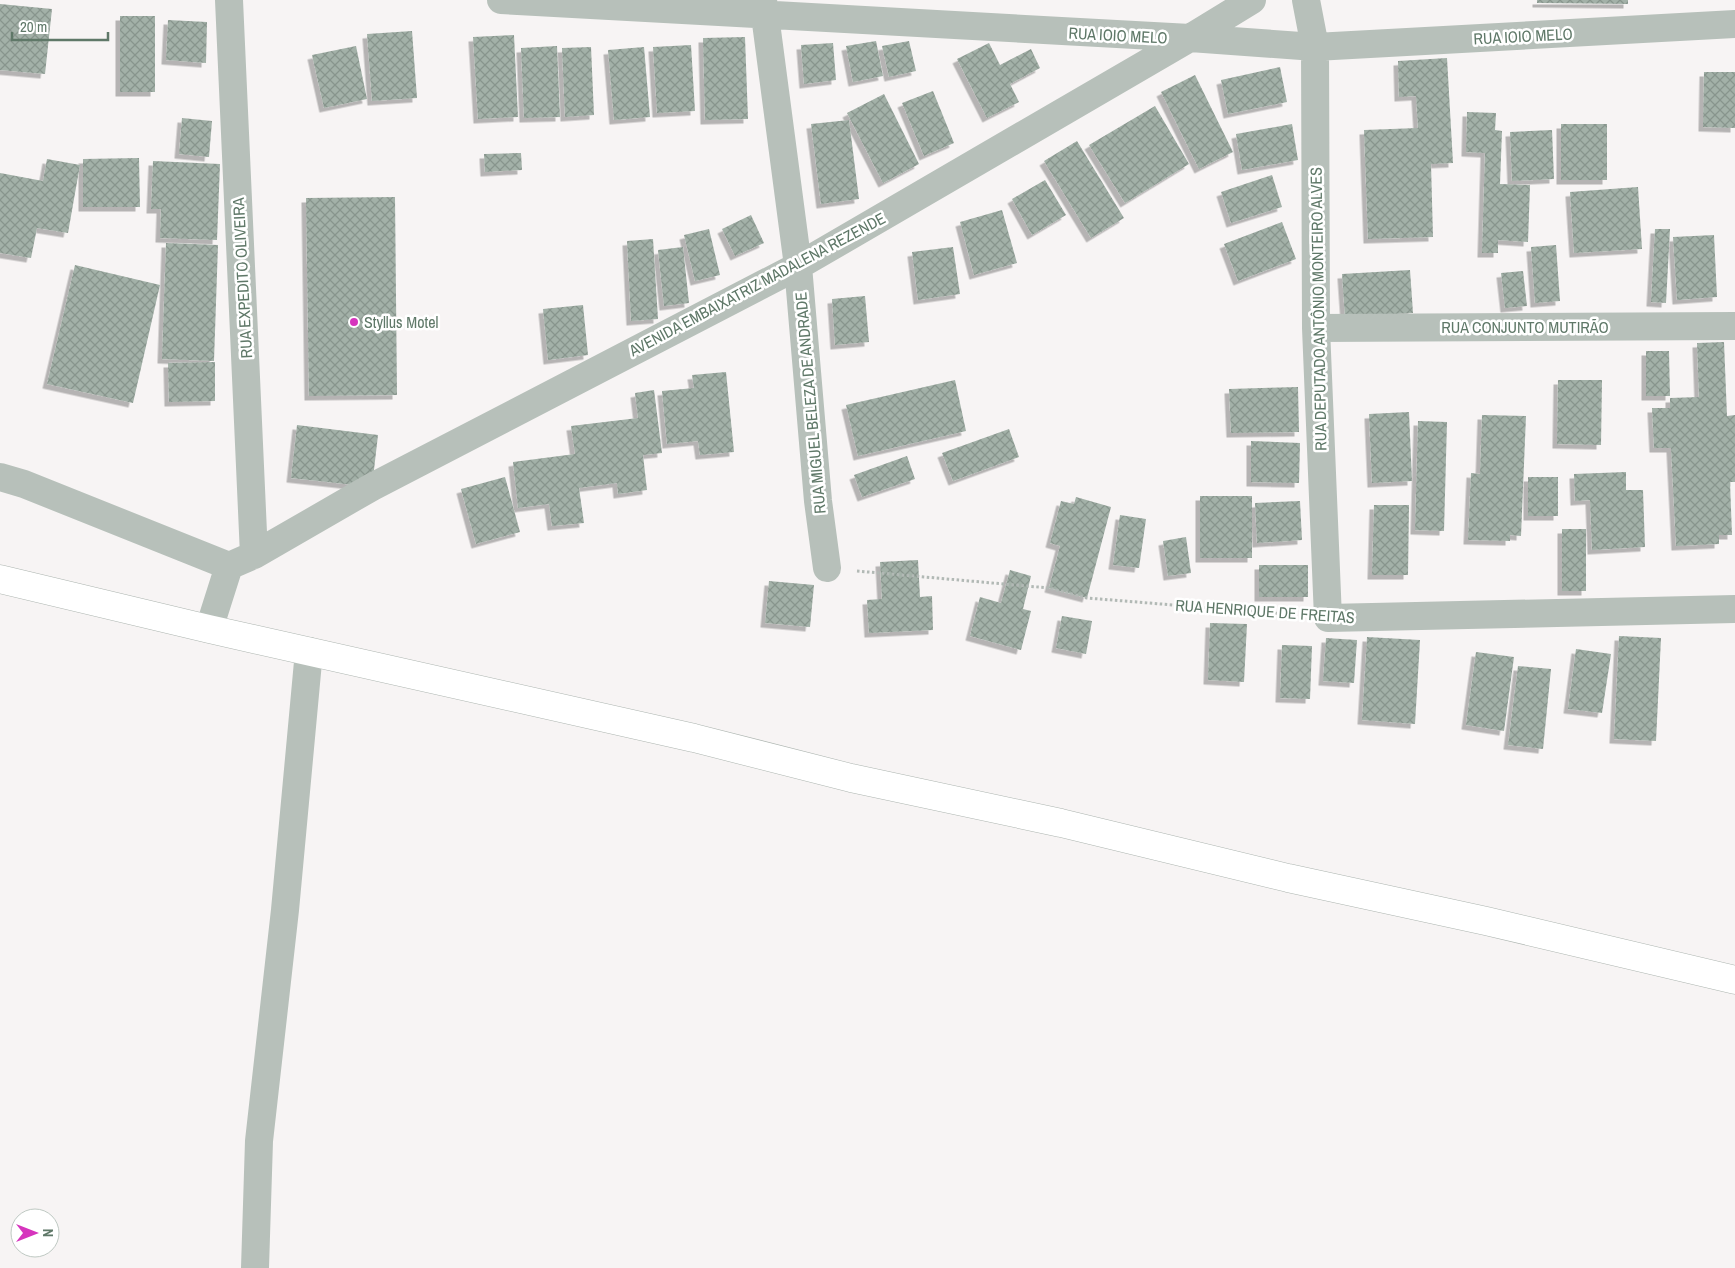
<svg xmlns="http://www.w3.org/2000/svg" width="1735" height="1268" font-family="'Archivo Narrow',sans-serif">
<defs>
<pattern id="building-cross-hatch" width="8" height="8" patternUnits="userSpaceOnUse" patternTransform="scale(1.25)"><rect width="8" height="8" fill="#a3b1a8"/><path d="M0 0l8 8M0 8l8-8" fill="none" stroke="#88958d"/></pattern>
<filter id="shadow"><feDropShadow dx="-4.5" dy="4.5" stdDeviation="0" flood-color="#0004"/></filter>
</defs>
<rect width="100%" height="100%" fill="#f7f4f4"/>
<path fill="url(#building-cross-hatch)" filter="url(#shadow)" d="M1537 0H1628V4L1537 3Z
M0 4 52 9 45 74 0 70Z
M120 16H155V92H120Z
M168 20 207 22 206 63 166 60Z
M412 31 417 98 372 101 367 34Z
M514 35 518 117 478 119 473 37Z
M745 37 748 119 705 120 703 38Z
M876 41 883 76 853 82 846 46Z
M909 41 916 71 889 77 882 46Z
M833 43 836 80 804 84 801 45Z
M989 43 1000 65 1031 49 1040 68 1010 84 1019 102 987 118 957 59Z
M691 45 695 111 657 113 653 47Z
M356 46 367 99 324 108 312 55Z
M557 46 560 117 524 118 521 48Z
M591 47 594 115 565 117 562 48Z
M644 47 650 117 614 120 608 50Z
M1447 58 1453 163 1431 164 1433 237 1368 239 1364 130 1418 128 1416 96 1399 97 1398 61Z
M1280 67 1287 102 1228 114 1221 80Z
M1704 72H1735V128L1703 127Z
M1195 75 1233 152 1199 169 1161 92Z
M933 91 954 143 924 156 902 103Z
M884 94 919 164 883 183 847 113Z
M1155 106 1189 164 1125 203 1089 145Z
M1467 112 1496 113 1495 130 1502 131 1500 184 1530 185 1528 242 1498 240V253H1482L1485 153 1466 152Z
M182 118 212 121 209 157 179 154Z
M849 120 859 199 821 204 811 124Z
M1292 124 1298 160 1242 170 1236 134Z
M1561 124H1607V180H1561Z
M1552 130 1554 179 1512 181 1510 132Z
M1077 141 1124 218 1091 238 1044 161Z
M521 153 522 170 485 172 484 154Z
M139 158 140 207H83V159Z
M47 159 80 165 68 233 37 228 31 258 0 253V173L43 181Z
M153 161 220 164 217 240 160 238 161 209H151Z
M1272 175 1282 207 1231 223 1221 192Z
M1045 180 1066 215 1032 235 1012 199Z
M1638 187 1642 249 1574 253 1570 192Z
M395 197 397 395 309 396 306 198Z
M1002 210 1017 263 974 275 960 222Z
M751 215 764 243 735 256 722 229Z
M1282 222 1296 259 1238 281 1224 244Z
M709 229 720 275 695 281 684 235Z
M1655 229H1670L1666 303 1651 302Z
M1714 235 1717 297 1677 300 1673 237Z
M653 239 658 319 631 321 627 241Z
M166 243 218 245 214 361 162 359Z
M1556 245 1560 301 1535 303 1531 247Z
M683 247 689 303 664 306 658 250Z
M953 247 960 294 918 300 912 252Z
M75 265 160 285 133 403 47 384Z
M1410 270 1413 313 1345 317 1342 274Z
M1523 271 1527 306 1505 308 1501 273Z
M865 296 869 342 835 345 832 299Z
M583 305 588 355 548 360 543 309Z
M1724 342 1727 416 1735 415V482H1730L1732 535H1719V544L1676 546 1671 448H1654L1652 408H1670V398L1699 397 1697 343Z
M1646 351H1669L1670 396H1646Z
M215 362V401L169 402 168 363Z
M726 372 734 452 700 455 698 441 667 444 662 391 694 388 692 375Z
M955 380 966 431 858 456 846 405Z
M1558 380H1602L1601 445 1557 444Z
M1298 387 1299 432 1231 433 1229 389Z
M654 390 662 453 643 455 647 490 618 494 617 483 579 488 584 523 552 526 549 504 518 508 513 462 575 454 571 426 638 418 635 393Z
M1409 412 1412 481 1372 483 1369 414Z
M1482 415 1526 416 1521 536 1510 535V541L1468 540 1471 473 1480 474Z
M1418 421 1447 422 1444 531 1415 530Z
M297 425 378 435 372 487 291 478Z
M1009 429 1019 457 953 481 942 453Z
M1251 441 1300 443 1299 483 1251 482Z
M907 456 915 479 862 497 854 475Z
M1626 472V490H1643L1645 547 1592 550 1590 500 1575 501 1574 474Z
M505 477 520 532 476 544 461 489Z
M1528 477H1558V516H1528Z
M1200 496H1252V558H1200Z
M1076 497 1111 507 1087 598 1049 588 1060 546 1050 543 1061 501 1074 504Z
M1300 501 1302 540 1257 543 1255 503Z
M1374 505H1409L1408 575H1372Z
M1120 515 1146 519 1139 568 1113 565Z
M1562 529H1586V591H1562Z
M1186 537 1191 573 1168 576 1163 541Z
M918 560 920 597 932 596 933 630 869 633 867 600 882 599 880 562Z
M1259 565H1308V597H1259Z
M1010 570 1031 576 1023 609 1031 611 1021 650 970 636 980 597 1001 603Z
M769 581 814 585 810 627 765 623Z
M1062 616 1092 621 1086 654 1056 648Z
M1210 623 1247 624 1244 682 1208 680Z
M1619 636 1661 638 1656 741 1614 739Z
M1367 637 1420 640 1415 724 1362 720Z
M1326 638 1357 640 1354 683 1323 681Z
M1282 645 1312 646 1310 699 1280 698Z
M1576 649 1611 654 1602 713 1568 709Z
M1476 652 1514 657 1504 731 1466 725Z
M1518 666 1551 669 1543 749 1508 745Z"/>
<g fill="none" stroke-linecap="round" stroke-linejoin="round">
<defs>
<path id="highway" d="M0 579 209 629 694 738 851 778 1061 823 1288 878 1486 921 1735 980"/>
</defs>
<use href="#highway" stroke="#adb5b0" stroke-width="29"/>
<path stroke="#b2b9b5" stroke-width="3" stroke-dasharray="2.5 2.5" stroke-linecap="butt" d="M857 571 1049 588 1087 598 1297 615"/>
<path stroke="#b7c0ba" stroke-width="28" d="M229 0 254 555
M501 0 1190 38 1315 47 1735 24
M763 0 798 266 818 501 827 568
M1306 0 1315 47 1316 328 1328 618 1735 609
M1316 328 1735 326
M0 477 24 484 229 566
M209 629 229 566 254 555 372 487 798 266 1190 38 1252 0
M255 1268 259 1141 285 910 309 651"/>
<use href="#highway" stroke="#fff" stroke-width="28"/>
</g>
<circle fill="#d634bd" stroke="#fff" stroke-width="2" cx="354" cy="322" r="5"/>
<g text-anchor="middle" stroke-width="5" stroke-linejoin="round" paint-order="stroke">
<g font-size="16" fill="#5f7868" stroke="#fff">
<text transform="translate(1118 35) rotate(3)" y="6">RUA IOIO MELO</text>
<text transform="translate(1523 36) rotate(-3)" y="6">RUA IOIO MELO</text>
<text transform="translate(242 278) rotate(-93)" y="6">RUA EXPEDITO OLIVEIRA</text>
<text transform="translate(757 284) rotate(-28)" y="6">AVENIDA EMBAIXATRIZ MADALENA REZENDE</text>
<text transform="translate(1318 309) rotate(-91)" y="6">RUA DEPUTADO ANTÔNIO MONTEIRO ALVES</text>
<text x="1525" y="333">RUA CONJUNTO MUTIRÃO</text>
<text transform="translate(810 403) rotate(-95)" y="6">RUA MIGUEL BELEZA DE ANDRADE</text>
<text transform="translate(1265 611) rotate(4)" y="6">RUA HENRIQUE DE FREITAS</text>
</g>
<g font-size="16" fill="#5f7868" stroke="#fff" text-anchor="start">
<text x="364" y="328">Styllus Motel</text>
</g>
</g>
<g transform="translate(35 1233) rotate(90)"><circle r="24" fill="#ffffff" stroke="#bfc9c3"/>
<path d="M0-4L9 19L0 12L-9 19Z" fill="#d634bd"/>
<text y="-8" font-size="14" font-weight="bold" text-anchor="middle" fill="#5f7868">N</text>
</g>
<path d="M12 32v8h96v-8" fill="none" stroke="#5f7868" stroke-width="2.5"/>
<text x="20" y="32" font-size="15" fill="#5f7868" stroke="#ffffff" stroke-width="4" paint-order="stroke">20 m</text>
</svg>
